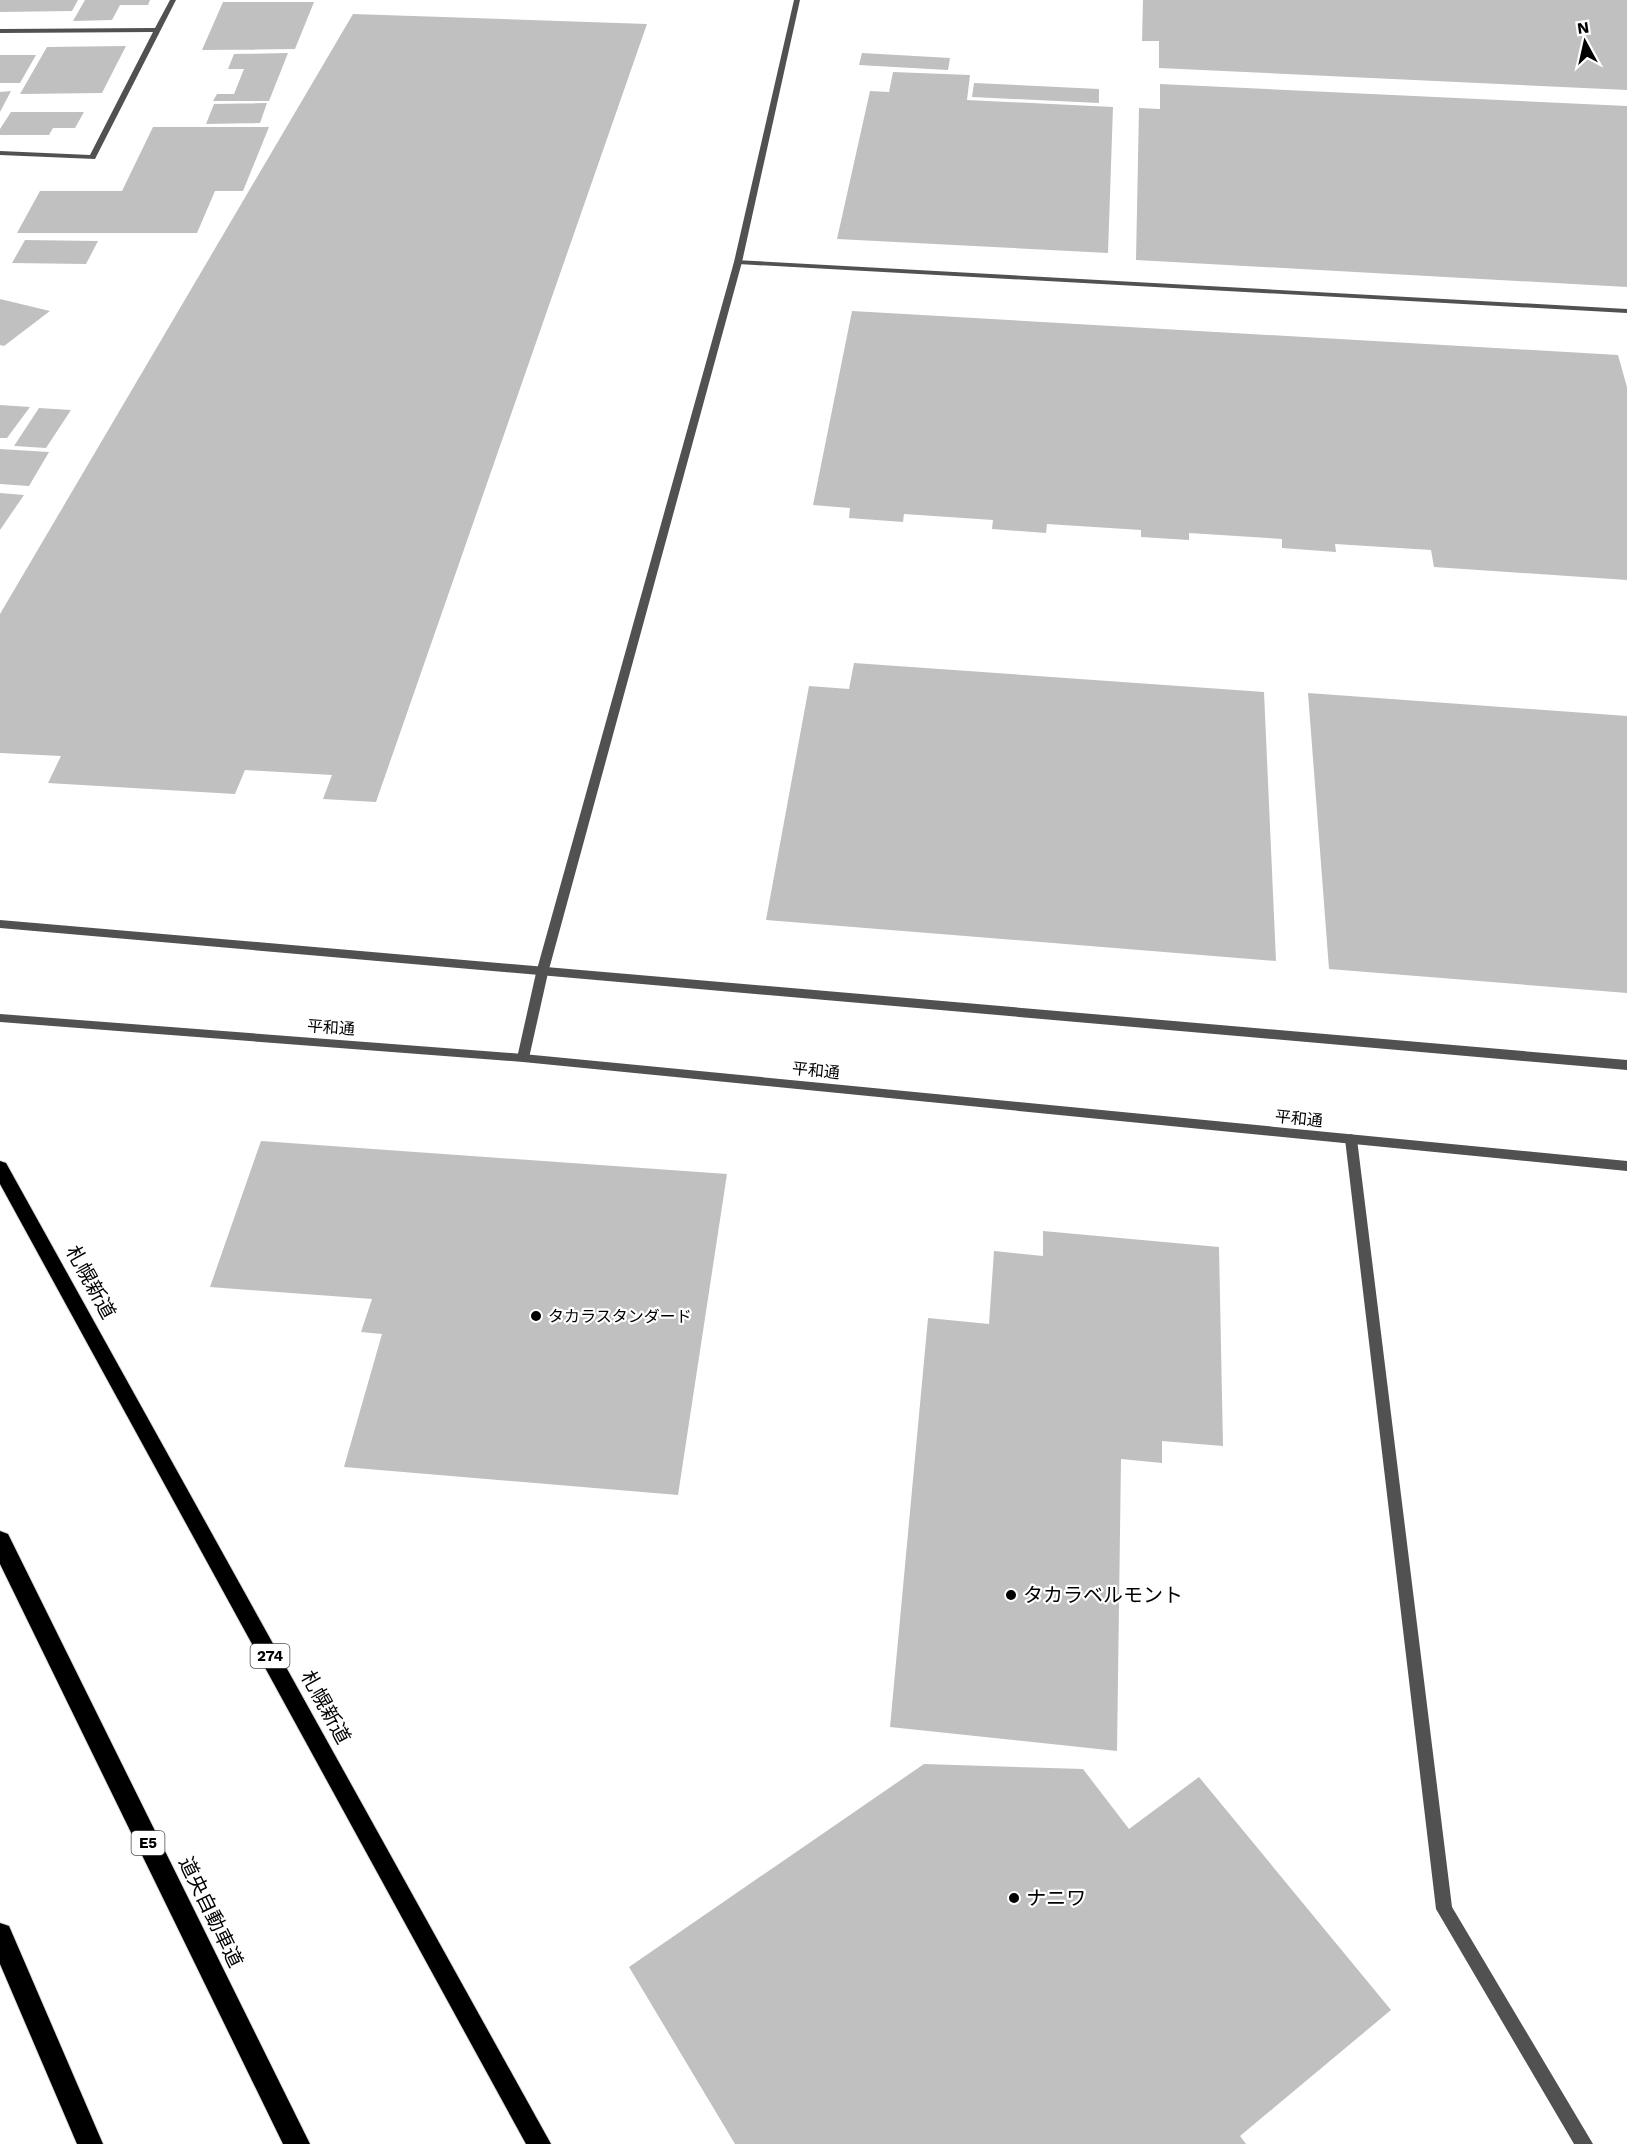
<svg xmlns="http://www.w3.org/2000/svg" width="1627" height="2144" font-family="'Work Sans','Noto Sans JP',sans-serif">
<rect width="100%" height="100%" fill="#fff"/>
<path fill="#c0c0c0" d="M0 0H78L72 11 0 12Z
M85 0H150L148 5H120L112 20 73 21Z
M1143 0H1627V90L1159 68V41H1142Z
M223 2H314L295 49 202 50Z
M353 14 647 24 376 802 323 799 332 775 245 770 235 794 48 783 61 756 0 753V614Z
M126 46 102 93 20 94 47 47Z
M288 53 269 101H213L217 94H234L244 69H228L234 54Z
M862 53 950 58 948 70 859 65Z
M0 55H36L20 83H0Z
M893 72 970 75 967 100 1113 107 1108 253 837 239 870 91 889 92Z
M974 83 1099 89V103L972 97Z
M1160 84 1627 106V287L1136 260 1139 108 1160 109Z
M11 91 0 112V92Z
M267 103 260 123 206 124 214 104Z
M11 112H84L75 128H53L49 135H0V129Z
M153 127H269L243 191H215L197 233H17L40 191H122Z
M25 240 98 241 86 264 12 263Z
M0 299 50 311 4 346 0 345Z
M852 311 1618 355 1627 387V580L1434 567 1431 550 1335 544 1336 552 1282 548V539L1189 533V540L1141 537V530L1047 524 1046 533 992 529 993 520 904 514 903 522 849 518 850 508 813 505Z
M0 405 30 407 7 438H0Z
M39 408 71 410 46 448 14 446Z
M0 449 49 452 29 486 0 484Z
M0 493 24 495 0 530Z
M854 663 1264 692 1276 961 766 920 809 686 849 689Z
M1308 693 1627 716V993L1329 969Z
M261 1141 727 1174 678 1495 344 1467 382 1334 361 1332 372 1299 210 1287Z
M1043 1231 1219 1247 1223 1446 1162 1441V1463L1121 1459 1117 1751 890 1727 928 1318 989 1324 994 1251 1043 1256Z
M924 1764 1083 1769 1129 1829 1199 1777 1391 2010 1240 2136 1246 2144H735L629 1967Z"/>
<g fill="none" stroke-linecap="round" stroke-linejoin="round">
<defs>
<path id="trunk" d="M0 1161 6 1163 551 2144H526L0 1184Z"/>
<path id="motorway" d="M0 1531 8 1534 310 2144H283L0 1564Z
M0 1923 9 1926 103 2144H77L0 1964Z"/>
</defs>
<use href="#trunk" stroke="#dbdbdb" stroke-width="2"/>
<use href="#motorway" stroke="#dbdbdb" stroke-width="2"/>
<path fill="#515151" fill-rule="evenodd" d="M735 260 1627 309V313L738 264H735Z"/>
<path fill="#515151" fill-rule="evenodd" d="M170 0H176L95 159 0 155V151L90 155 153 32 0 33V29L155 28Z
M794 0H800L742 262 548 973 529 1058 523 1062 517 1058 536 973 734 262Z
M1351 1134 1355 1136 1357 1139 1452 1907 1593 2144H1574L1436 1909 1345 1139 1347 1136Z"/>
<path fill="#515151" fill-rule="evenodd" d="M0 920 1627 1060V1070L0 928Z
M0 1014 523 1054 1627 1161V1171L523 1062 0 1022Z"/>
<use href="#trunk" fill="#000" fill-rule="evenodd"/>
<use href="#motorway" fill="#000" fill-rule="evenodd"/>
</g>
<g fill="#000" stroke="#fff" stroke-width="2">
<circle cx="536" cy="1316" r="6"/>
<circle cx="1011" cy="1595" r="6"/>
<circle cx="1014" cy="1898" r="6"/>
</g>
<g text-anchor="middle" stroke-width="4.5" stroke-linejoin="round" paint-order="stroke">
<g fill="#fff" stroke="#4c4c4c" stroke-width="1.5">
<rect x="250.5" y="1644" width="39" height="24" rx="4.5"/>
<rect x="131.5" y="1831" width="33" height="24" rx="4.5"/>
</g>
<g font-size="15" font-weight="bold" fill="#000">
<text x="270" y="1661">274</text>
<text x="148" y="1848">E5</text>
</g>
<g font-size="16" fill="#000" stroke="#fff">
<text transform="translate(331 1027) rotate(4)" y="6">平和通</text>
<text transform="translate(816 1070) rotate(6)" y="6">平和通</text>
<text transform="translate(1299 1118) rotate(6)" y="6">平和通</text>
</g>
<g font-size="16" fill="#000" stroke="#fff" text-anchor="start">
<text x="548" y="1322">タカラスタンダード</text>
</g>
<g font-size="20" fill="#000" stroke="#fff">
<text transform="translate(91 1282) rotate(61)" y="7">札幌新道</text>
<text transform="translate(326 1707) rotate(61)" y="7">札幌新道</text>
<text transform="translate(211 1912) rotate(64)" y="7">道央自動車道</text>
</g>
<g font-size="20" fill="#000" stroke="#fff" text-anchor="start">
<text x="1023" y="1602">タカラベルモント</text>
<text x="1026" y="1905">ナニワ</text>
</g>
</g>
<g transform="translate(1585 42) rotate(352)" stroke="#ffffff" stroke-width="4.5" paint-order="stroke">
<path d="M0-4.5L10 22L0 15L-10 22Z" fill="#000000"/>
<text y="-9" font-size="16" font-weight="bold" text-anchor="middle" fill="#000000">N</text>
</g>
</svg>
